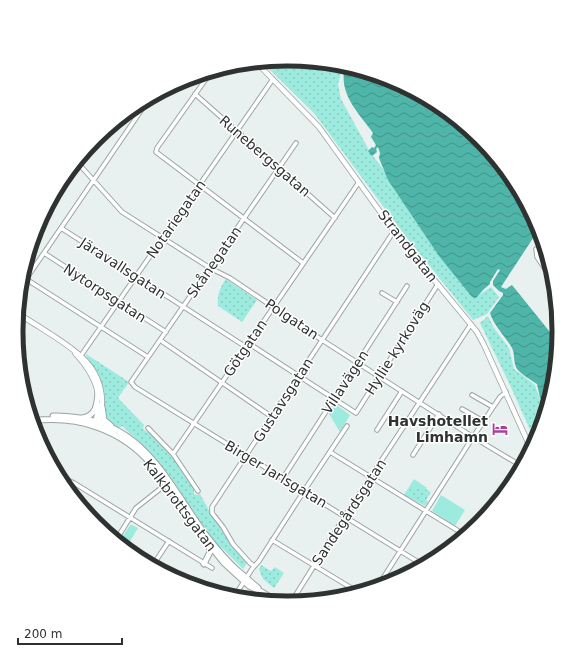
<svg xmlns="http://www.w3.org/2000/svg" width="575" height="662" font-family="'DejaVu Sans',sans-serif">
<defs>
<pattern id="park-dots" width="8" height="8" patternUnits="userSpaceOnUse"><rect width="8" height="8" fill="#9deadf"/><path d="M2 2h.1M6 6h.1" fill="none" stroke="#88c9c0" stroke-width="1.8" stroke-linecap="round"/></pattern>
<pattern id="water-waves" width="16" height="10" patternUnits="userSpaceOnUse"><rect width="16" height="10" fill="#4fb5a9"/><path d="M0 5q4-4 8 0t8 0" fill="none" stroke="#42948a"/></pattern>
</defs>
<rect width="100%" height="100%" fill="#e8f1ef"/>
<path fill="#9deadf" d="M335 405 338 406 350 415 340 432 329 414Z
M414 479 427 488 426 489 424 488 420 502H423L426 500 428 502 425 506 404 495Z
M441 495 465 510 455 526 432 511Z
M130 525H132L138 528 129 543 138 548 134 554 119 542Z"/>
<path fill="url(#park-dots)" d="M288 60 343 66 338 84 341 99 370 152 479 295 491 287 499 297 487 314 473 320 400 229 314 113 262 62Z
M226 279 257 300 242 322 218 306C217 295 220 287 226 279Z
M488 316 494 328 509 348 514 369 535 385 539 397 546 409 538 435 535 441 510 385 480 323Z
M86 354 129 382 118 398 144 425 143 428 145 431 149 432 173 457 194 488V494L197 495 200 494C213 519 229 542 247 563L243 569 222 548 220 549 212 540 157 461 145 447 122 426 119 428C115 426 109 424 106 420 103 414 104 407 104 401 104 395 102 388 100 382 98 374 86 360 86 354Z
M413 488H424L431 492 425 502H420L409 495 410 489Z
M261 565 271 571 275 567 284 573 274 588 263 579 259 569Z"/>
<path fill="url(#water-waves)" d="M345 66 392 80 439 105 480 139 513 180 539 229 501 287 506 289 512 285 558 342 554 384 547 407 540 398 537 384C531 380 522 375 517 369 513 362 515 354 512 348 505 336 494 326 490 313L503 295V293L499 291 493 285V281L500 270 498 269 490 282V284L484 289 476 298 472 297 439 256 388 180 379 158 380 153 378 147 376 149 377 152 372 156 368 151 372 147 374 148 376 145 371 137 373 133C358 112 338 94 345 66Z"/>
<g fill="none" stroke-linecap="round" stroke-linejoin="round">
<defs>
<path id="minor" d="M211 72 157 148 156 152 303 263
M195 94 335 218
M296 143 131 382 135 387 423 565
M77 162 122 212 210 268 230 278 322 340 473 437 518 464
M61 228 246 347
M536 249 537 257 554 282
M44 253 166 332
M26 279 148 357
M20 288 149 99
M382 293 397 302
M160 340 272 417
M248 343 356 413 438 284
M80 357 273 79
M472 395 493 407
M462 409 483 421
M148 428 173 454 198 491
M377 430 402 391
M330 452 465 535
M173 454 359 182
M413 455 439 414
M59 476 74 483 212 568
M283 478 407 286
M116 540 136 508 165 485
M272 540 358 592
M153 565 169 541
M254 566 250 563 233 544 223 527 212 513V507L394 231
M378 586 473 437 500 397 506 392
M234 597 252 569 259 561 304 491 347 426
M292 601 345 516 471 324"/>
<path id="tertiary" d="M257 63 319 127 394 231 477 332 484 345 531 449
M18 314C29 320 41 328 52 335 78 352 101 367 102 401 102 409 101 419 97 425
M75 353C86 365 96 379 98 395
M95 425 99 405"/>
<path id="secondary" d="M102 407 104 420 111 426
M53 416C140 415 161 473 205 534 215 547 225 559 237 570 244 576 251 582 258 588
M82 418C96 416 97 405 98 393
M32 421C77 415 121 429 151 464L208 543 224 563 249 586 260 591 277 601
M204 564 210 552 209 546"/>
</defs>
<use href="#minor" stroke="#9ba4a2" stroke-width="5.5"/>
<use href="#tertiary" stroke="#9ba4a2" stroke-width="6"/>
<use href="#secondary" stroke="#9ba4a2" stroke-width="7"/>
<use href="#minor" stroke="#fff" stroke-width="3.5"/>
<use href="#tertiary" stroke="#fff" stroke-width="4.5"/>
<use href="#secondary" stroke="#fff" stroke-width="5"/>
</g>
<defs>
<symbol id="hotel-bare" viewBox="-9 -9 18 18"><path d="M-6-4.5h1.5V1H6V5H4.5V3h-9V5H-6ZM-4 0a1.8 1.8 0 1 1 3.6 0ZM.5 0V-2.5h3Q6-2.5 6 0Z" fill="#ab3d9b" stroke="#fff" stroke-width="2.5" paint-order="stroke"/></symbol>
</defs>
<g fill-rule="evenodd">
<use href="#hotel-bare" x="489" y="418" width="22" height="22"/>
</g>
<g text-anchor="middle" stroke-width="3" stroke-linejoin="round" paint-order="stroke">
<g font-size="14" fill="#2e3231" stroke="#fff">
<text transform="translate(265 156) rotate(41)" y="5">Runebergsgatan</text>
<text transform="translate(176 219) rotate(-55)" y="5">Notariegatan</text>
<text transform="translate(408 246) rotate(52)" y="5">Strandgatan</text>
<text transform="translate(214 262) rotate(-55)" y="5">Skånegatan</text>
<text transform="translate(123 268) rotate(33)" y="5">Järavallsgatan</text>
<text transform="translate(105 293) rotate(33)" y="5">Nytorpsgatan</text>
<text transform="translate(292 319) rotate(34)" y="5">Polgatan</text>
<text transform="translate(245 348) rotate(-56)" y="5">Götgatan</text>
<text transform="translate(397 348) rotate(-58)" y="5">Hyllie kyrkoväg</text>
<text transform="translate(345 382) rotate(-57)" y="5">Villavägen</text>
<text transform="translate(283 400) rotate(-57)" y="5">Gustavsgatan</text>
<text transform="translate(276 474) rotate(31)" y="5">Birger Jarlsgatan</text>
<text transform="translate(180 505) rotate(53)" y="5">Kalkbrottsgatan</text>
<text transform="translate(349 512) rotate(-57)" y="5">Sandegårdsgatan</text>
</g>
<g font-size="14" font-weight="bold" fill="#2e3231" stroke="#fff" text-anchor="end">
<text x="488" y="426">Havshotellet<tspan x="488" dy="16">Limhamn</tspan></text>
</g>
</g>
<path d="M0 0H575V662H0ZM287 66H288A264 264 0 0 1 552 330V332A264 264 0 0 1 288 596H287A264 264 0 0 1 23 332V330A264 264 0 0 1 287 66Z" fill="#fff" fill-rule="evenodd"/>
<path fill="none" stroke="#2e3231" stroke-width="5" d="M287 66H288A264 264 0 0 1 552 330V332A264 264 0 0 1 288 596H287A264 264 0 0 1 23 332V330A264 264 0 0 1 287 66Z"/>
<path d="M18 638v6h104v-6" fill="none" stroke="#2e3231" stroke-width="2"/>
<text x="24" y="638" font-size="12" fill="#2e3231" stroke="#ffffff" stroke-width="3" paint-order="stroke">200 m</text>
</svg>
